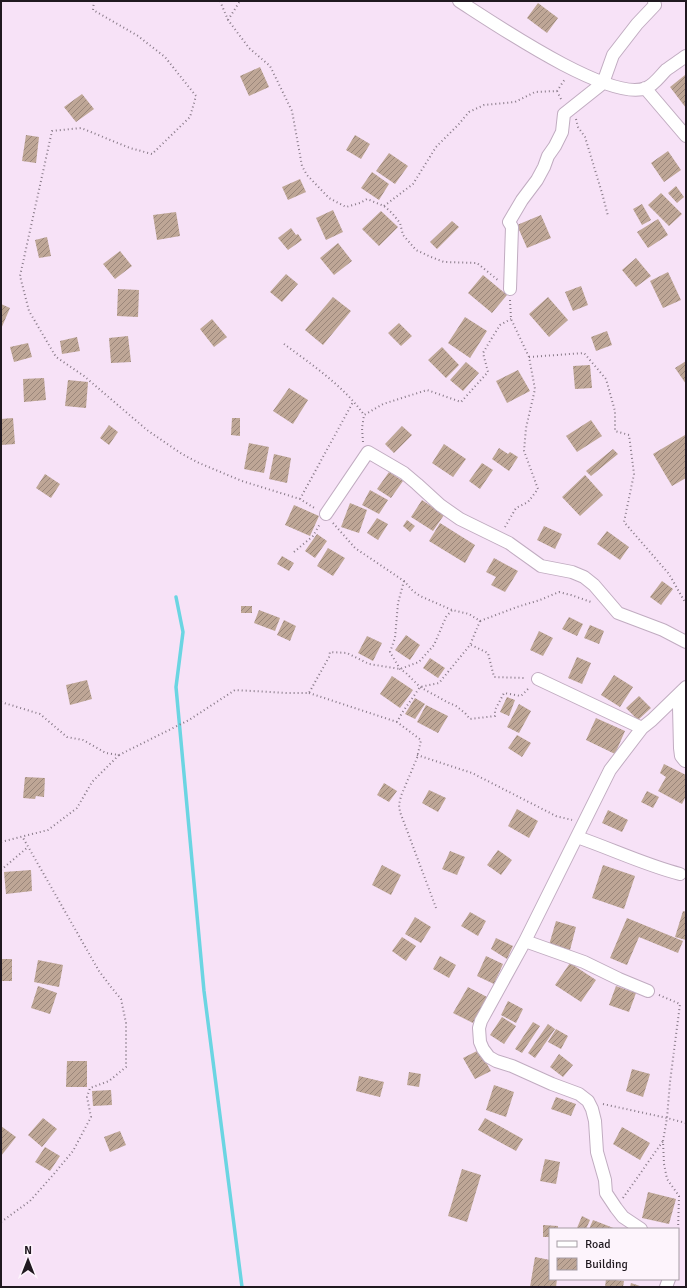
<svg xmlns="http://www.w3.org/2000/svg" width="687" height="1288" font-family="Signika,sans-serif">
<defs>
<pattern id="building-hatch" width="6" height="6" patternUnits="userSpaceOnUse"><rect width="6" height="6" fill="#bea696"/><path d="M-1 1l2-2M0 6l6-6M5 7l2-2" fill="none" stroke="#9a867a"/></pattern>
</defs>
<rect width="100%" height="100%" fill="#f7e2f7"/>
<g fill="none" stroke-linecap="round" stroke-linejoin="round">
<path stroke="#6bd5e2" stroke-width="3.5" d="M176 597 183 632 176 687 204 991 242 1287"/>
</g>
<path fill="url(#building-hatch)" d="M538 3 558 18 547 33 527 18Z
M260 67 269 87 249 96 240 76Z
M685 75 686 76V108L670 87Z
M82 94 94 109 76 122 64 107Z
M26 135 39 137 36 163 22 161Z
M355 135 370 144 361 159 346 150Z
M668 151 681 170 664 182 651 163Z
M389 153 408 166 395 184 376 171Z
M372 172 389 184 379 200 361 188Z
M300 179 306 192 288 200 282 187Z
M676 186 684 197 677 203 668 193Z
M661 193 682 214 669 226 648 205Z
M642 204 651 220 642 225 633 209Z
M333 210 343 232 326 240 316 218Z
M381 211 398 227 379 246 362 229Z
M176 212 180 236 157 240 153 215Z
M541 215 551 238 527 248 517 225Z
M658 219 668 235 648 248 637 232Z
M452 221 459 227 437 249 430 242Z
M291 228 296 235 298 234 302 240 288 250 278 238Z
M47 237 51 256 39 258 35 240Z
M338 243 352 261 334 275 320 258Z
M120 251 132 266 115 279 103 264Z
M636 258 651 276 636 287 622 270Z
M668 272 681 300 663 308 650 281Z
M286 274 298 284 282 302 270 292Z
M483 275 507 295 492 313 468 293Z
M581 286 588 305 573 311 565 292Z
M118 289 139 290 138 317 117 316Z
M333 297 351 311 323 345 305 330Z
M548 297 568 320 549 337 529 314Z
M1 304 10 308 1 329Z
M465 317 487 331 470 358 448 343Z
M212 319 227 337 214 347 200 329Z
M399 323 412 336 401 346 388 333Z
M607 331 612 345 596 351 591 337Z
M128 336 131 362 111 363 109 338Z
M77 337 80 351 62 354 60 341Z
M28 343 32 357 14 362 10 347Z
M442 347 459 365 446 378 428 360Z
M686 361V384L675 368Z
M466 362 479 373 463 391 450 380Z
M590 365 592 388 575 389 573 366Z
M518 370 530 391 507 403 496 381Z
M44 378 46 400 24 402 23 379Z
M68 380 88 382 86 408 65 406Z
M289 388 308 400 293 424 273 411Z
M13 418 15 444 1 445V419Z
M232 418H240V436L231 435Z
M591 420 602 436 577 452 566 436Z
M109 425 118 432 109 445 100 438Z
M402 426 412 435 394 453 385 444Z
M685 435 686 436V478L672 486 653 454Z
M249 443 269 447 264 473 244 469Z
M444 444 466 459 453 477 432 463Z
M499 448 508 454 510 452 518 457 509 471 492 459Z
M613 449 618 454 591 476 586 471Z
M274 454 291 458 287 483 269 479Z
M482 463 493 470 480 489 469 481Z
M389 472 403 481 391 498 377 489Z
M45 474 60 484 51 498 36 488Z
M585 475 603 495 580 516 562 497Z
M370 490 388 500 379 514 362 505Z
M422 500 444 515 433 531 411 517Z
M350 503 367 510 359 533 341 527Z
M294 505 319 516 310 536 285 525Z
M377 518 388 524 378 540 367 533Z
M407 520 415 526 410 532 403 526Z
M440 523 475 545 465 563 429 541Z
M544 526 562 534 555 549 537 540Z
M607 531 629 547 620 560 597 544Z
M317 534 327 541 315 558 305 551Z
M328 548 345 558 333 576 317 566Z
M282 556 294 563 289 571 277 564Z
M494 558 518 571 505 592 491 585 496 577 486 572Z
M662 581 673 589 661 605 650 597Z
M241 606H252V613H241Z
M259 610 280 618 275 631 254 623Z
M569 617 583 624 577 636 562 629Z
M284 620 296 626 290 641 277 635Z
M590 625 604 631 599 644 584 638Z
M539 631 553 638 543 656 530 650Z
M406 635 420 645 410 660 395 650Z
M367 636 382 643 373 661 358 653Z
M577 657 591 663 582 684 568 678Z
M430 658 445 668 438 678 423 668Z
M614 675 633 687 620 707 601 695Z
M392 676 413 690 400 708 380 694Z
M87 680 92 699 70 705 66 685Z
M639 696 651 708 638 720 626 708Z
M507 697 515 700 509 716 500 712Z
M415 698 425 704 415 719 405 714Z
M519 704 531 711 519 733 507 727Z
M426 705 448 716 438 733 417 722Z
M596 718 625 731 615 754 586 740Z
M517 735 531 743 522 757 508 748Z
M664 764 686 775V796L682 804 658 791 666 777 660 773Z
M25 777 45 778 44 797 36 796 35 799 23 798Z
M384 783 397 791 389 802 377 795Z
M429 790 446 798 438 812 422 803Z
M647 791 659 797 653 808 641 802Z
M517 809 538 821 529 838 508 826Z
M608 810 628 820 622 832 602 823Z
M498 850 512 860 501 875 487 865Z
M450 851 465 857 457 875 442 869Z
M382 865 401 875 391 895 372 885Z
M603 865 635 876 624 909 592 898Z
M31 870 32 891 6 894 4 872Z
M683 911 686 912V940L675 937Z
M470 912 486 921 478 936 461 926Z
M415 917 431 927 421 943 405 934Z
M627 918 683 941 678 953 639 937 627 965 610 958Z
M556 921 576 927 570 950 549 945Z
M402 937 416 946 406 961 392 951Z
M496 938 513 946 507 959 491 949Z
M440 956 456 965 449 978 433 969Z
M486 956 503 964 494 984 477 976Z
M1 959H12V981H1Z
M38 960 63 965 59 987 34 982Z
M570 963 596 980 581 1002 555 985Z
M38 986 57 993 50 1014 31 1008Z
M616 986 636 993 629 1012 609 1005Z
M468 987 487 997 473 1023 453 1013Z
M508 1001 523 1009 516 1023 501 1015Z
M502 1017 516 1026 504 1044 490 1035Z
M533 1022 540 1026 522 1053 515 1049Z
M548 1024 555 1029 535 1058 528 1053Z
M556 1029 568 1036 561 1049 548 1042Z
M479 1050 491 1071 475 1079 463 1058Z
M559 1054 573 1065 563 1077 550 1067Z
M67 1061H87V1087H66Z
M632 1069 650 1074 643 1097 626 1091Z
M409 1072 421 1074 419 1087 407 1085Z
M359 1076 384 1082 380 1097 356 1091Z
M494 1085 514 1092 506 1117 486 1110Z
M111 1090 112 1105 93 1106 92 1091Z
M556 1097 576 1104 571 1116 551 1109Z
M43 1118 57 1129 42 1147 28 1135Z
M485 1118 523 1139 516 1151 478 1130Z
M1 1126 16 1137 1 1156Z
M622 1127 650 1143 640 1160 613 1144Z
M120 1131 126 1145 110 1152 104 1137Z
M45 1147 60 1156 50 1171 35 1162Z
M545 1159 560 1162 556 1184 540 1181Z
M462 1169 481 1175 467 1222 448 1216Z
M648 1192 676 1199 669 1224 642 1218Z
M582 1216 590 1220 586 1229H578L577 1228Z
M593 1220 616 1229H589Z
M543 1225 558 1226V1229H550V1237H543Z
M535 1257 550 1260V1279H557L556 1287H530Z
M606 1279 624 1281 623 1287H605Z
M631 1283 643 1287H630Z"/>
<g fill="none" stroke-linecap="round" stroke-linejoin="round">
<defs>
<path id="street" d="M459 1C492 22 610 103 646 88 654 85 660 76 666 70 673 65 679 61 686 56
M645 88 686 136
M510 289 512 227 509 222 522 200 537 180 544 167 548 156 555 146 562 132 564 114 603 83 613 55 637 24 655 5 654 1
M326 514 368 452 404 473 417 484 440 505 460 519 509 543 541 566 572 572 584 577 594 585 618 613 663 630 686 642
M538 679 642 728
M685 761 681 756 680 748 679 707 686 691
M577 837C612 849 645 865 680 874
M525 941 584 962 619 979 648 991
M641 1229 623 1217 616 1208 606 1193 605 1180 597 1152 595 1121 592 1109 588 1101 579 1094 552 1084 512 1066 496 1061 489 1057 483 1049 480 1042 479 1028 481 1021 525 941 610 770 642 728 652 720 686 687
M666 1287 669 1279"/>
</defs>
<use href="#street" stroke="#c1acc1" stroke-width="14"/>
<path stroke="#887a88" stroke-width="2" stroke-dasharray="1 3" stroke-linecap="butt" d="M94 1 93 10 138 36 165 57 196 96 190 117 152 154 130 148 81 128 52 131 20 276 29 311 56 357 84 376 147 430 182 454 199 463 242 481 300 499 316 509
M220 1 228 20 249 48 270 66 292 111 302 166 307 175 329 198 346 207 360 203 367 199 384 206 392 213 400 223 403 235 416 250 431 257 444 262 477 263 499 281
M228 20 240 1
M557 91 562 101
M576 119 578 127 585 137 602 193 608 216
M384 206 413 184 436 147 458 125 469 112 484 105 515 102 535 92 557 91 565 79
M284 344C311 364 345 387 364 415
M529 357 584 353 606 379 615 411V431L629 435 634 474 624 522 669 574 686 604
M363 442 362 428 364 415 383 404 427 390 461 402 488 372 483 353 490 341 500 325 511 319
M300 499 353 402
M333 523 355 548 404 581 413 591 420 596 452 610 469 614 480 621 517 607 540 600 559 592 571 595 591 602
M505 527 516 508 528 502 538 489 524 451 526 428 535 389 529 357 511 319 510 300
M294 552 313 536 320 524
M404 581 398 603 395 638 390 652 400 669 406 673 420 687 447 702 456 706 465 713 470 719 495 716V710L504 693 521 696 530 687
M471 645 488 653 494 677 526 678
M309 693 397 722
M1 702 40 714 67 737 83 740 106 753 119 755 189 720 235 690 287 693H309L329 657 330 652 347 653 369 664 400 669 419 662 434 645 446 617 452 610
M417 755 472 773 556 816 572 820
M1 842 48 830 77 808 92 782 119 755
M1 870 28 847
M436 908 408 833 400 812 399 805 401 796 417 758 421 740 397 722 402 713 420 687 439 683 470 645 480 621
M659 995 680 1004 670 1082 667 1118 663 1141 664 1164 667 1179 679 1196 678 1231
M603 1104 667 1118 686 1123
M623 1198 663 1141
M1 1222 30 1201 53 1175 73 1151 91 1117 87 1097 90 1088 109 1081 126 1067V1023L121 999 111 987 99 971 22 836"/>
<use href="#street" stroke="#fff" stroke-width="12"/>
</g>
<rect width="687" height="1288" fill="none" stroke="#201920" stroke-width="4"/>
<rect x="549" y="1228" width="130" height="52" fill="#fdf4fc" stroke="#a59ca4"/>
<rect x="557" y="1241" width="20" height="6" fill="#ffffff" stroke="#a59ca4"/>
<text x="585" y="1248" font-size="12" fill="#201920">Road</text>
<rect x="557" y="1258" width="20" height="12" fill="url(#building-hatch)" stroke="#a59ca4"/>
<text x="585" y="1268" font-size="12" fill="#201920">Building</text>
<g transform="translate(28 1260)" stroke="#fdf4fc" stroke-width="3" paint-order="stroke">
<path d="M0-3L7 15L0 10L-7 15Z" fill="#201920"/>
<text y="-6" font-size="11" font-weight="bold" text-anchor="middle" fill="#201920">N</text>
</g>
</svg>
